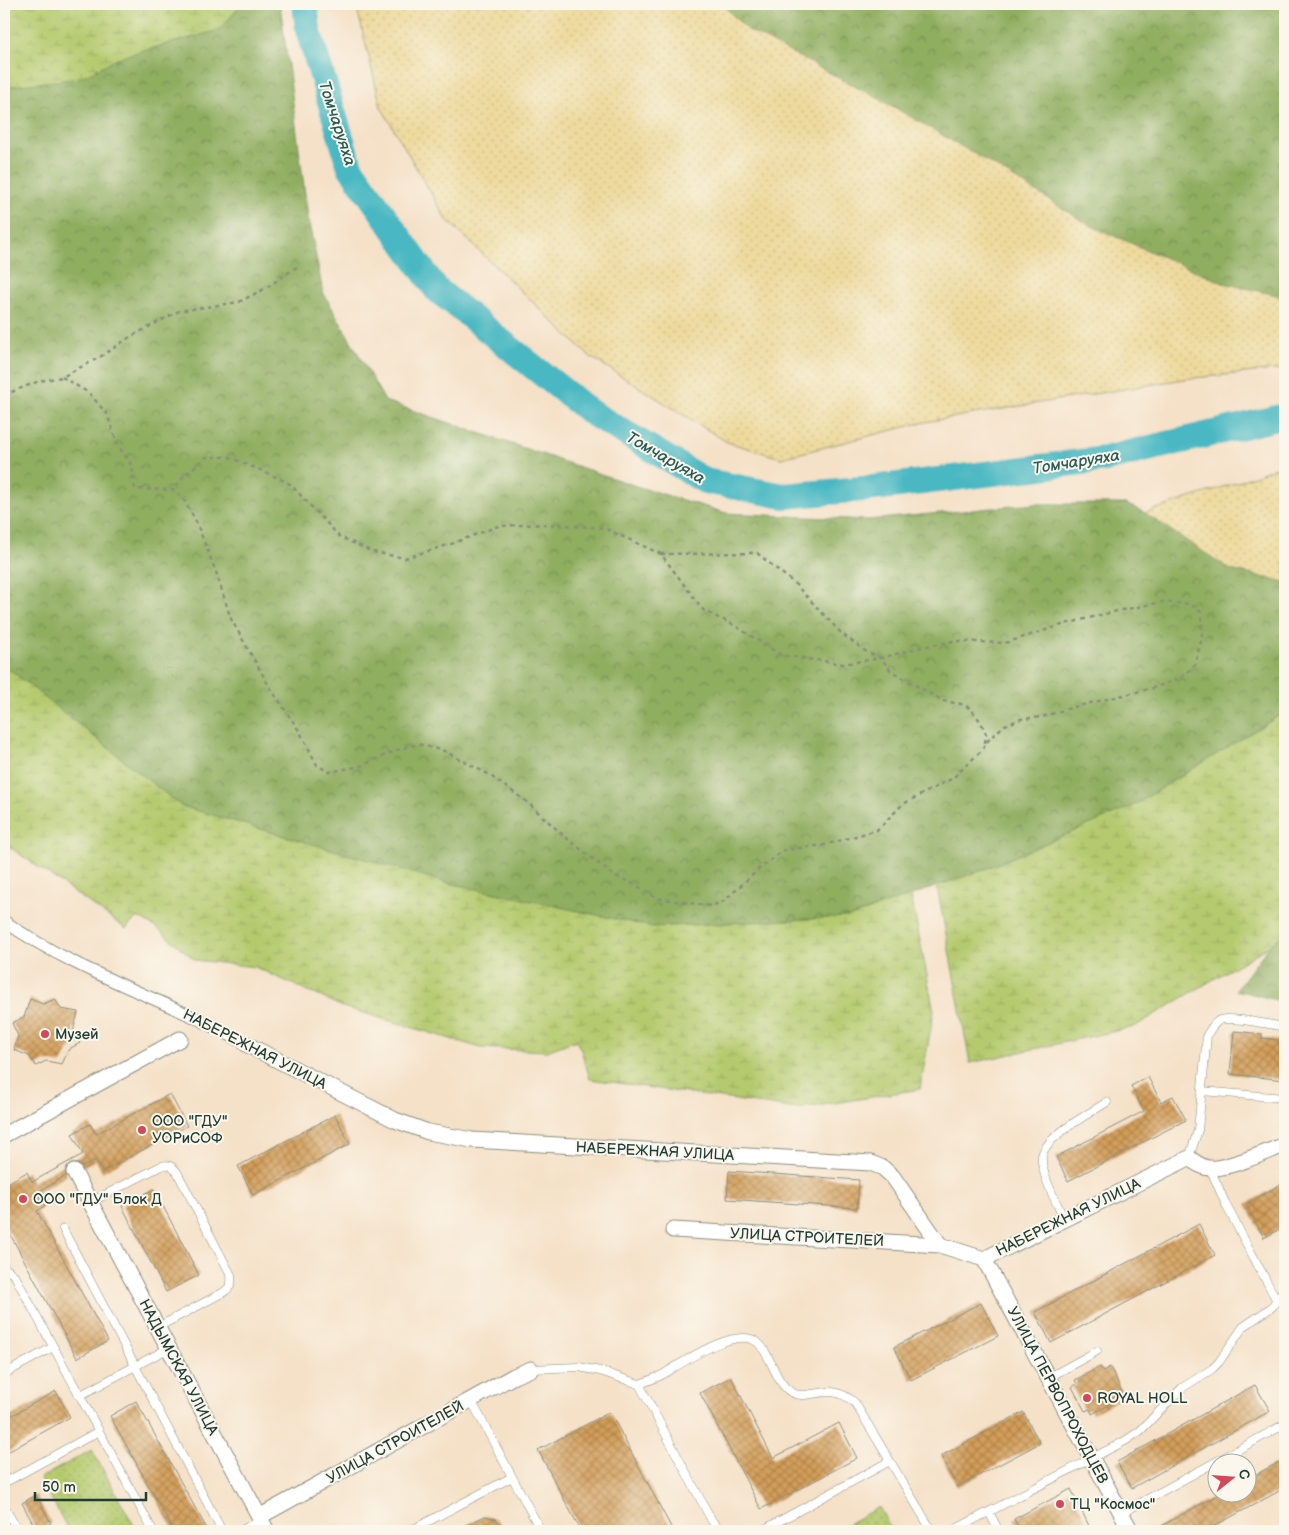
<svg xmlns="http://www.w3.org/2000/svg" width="1289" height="1535" font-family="'Balsamiq Sans',sans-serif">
<defs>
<pattern id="forest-crowns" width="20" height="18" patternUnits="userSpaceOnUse" patternTransform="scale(1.25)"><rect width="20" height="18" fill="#90ae61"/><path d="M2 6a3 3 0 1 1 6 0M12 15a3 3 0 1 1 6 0" fill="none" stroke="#758f51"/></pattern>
<pattern id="wetland-marsh" width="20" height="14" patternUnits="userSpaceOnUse" patternTransform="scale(1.25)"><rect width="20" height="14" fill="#b5ca6e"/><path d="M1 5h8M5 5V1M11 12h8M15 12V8" fill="none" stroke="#9bae60"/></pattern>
<pattern id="sand-dots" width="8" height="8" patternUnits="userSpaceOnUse" patternTransform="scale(1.25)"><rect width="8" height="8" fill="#eeda9e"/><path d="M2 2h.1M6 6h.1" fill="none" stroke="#ccbc89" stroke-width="1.8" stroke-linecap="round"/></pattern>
<pattern id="park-dots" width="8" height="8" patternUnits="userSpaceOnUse" patternTransform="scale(1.25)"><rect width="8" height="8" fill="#b5ca6e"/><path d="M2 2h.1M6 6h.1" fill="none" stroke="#9bae60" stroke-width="1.8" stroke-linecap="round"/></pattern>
<pattern id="building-cross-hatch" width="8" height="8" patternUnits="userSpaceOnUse" patternTransform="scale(1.25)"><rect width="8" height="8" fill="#d39e59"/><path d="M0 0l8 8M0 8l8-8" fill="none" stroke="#ab824a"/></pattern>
</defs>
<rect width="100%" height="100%" fill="#fbf7ec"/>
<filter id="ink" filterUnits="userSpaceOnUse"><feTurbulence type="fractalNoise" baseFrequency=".02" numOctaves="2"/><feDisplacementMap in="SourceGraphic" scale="10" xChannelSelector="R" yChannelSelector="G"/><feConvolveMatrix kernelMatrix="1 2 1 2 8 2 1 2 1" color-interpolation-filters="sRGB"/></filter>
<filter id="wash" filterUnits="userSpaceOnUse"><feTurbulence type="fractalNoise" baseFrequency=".0096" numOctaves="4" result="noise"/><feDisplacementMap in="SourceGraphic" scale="20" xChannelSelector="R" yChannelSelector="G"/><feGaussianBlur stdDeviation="1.12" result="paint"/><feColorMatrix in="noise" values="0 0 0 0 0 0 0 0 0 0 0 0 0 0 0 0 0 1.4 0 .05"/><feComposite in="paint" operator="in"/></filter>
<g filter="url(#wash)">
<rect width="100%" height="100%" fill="#f5e1c8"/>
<path fill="url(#forest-crowns)" stroke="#58764a" d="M4 4H280L308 217 323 292 385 401 636 486 726 513 868 520 1034 504H1126L1145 513 1231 570 1285 582V712L1131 807 983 870 850 917 652 927 444 882 181 806 4 665Z
M722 4H1285V297L1223 283 1091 226 983 159 892 106 746 29Z
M1285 933V1002L1236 990 1269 946Z"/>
<path fill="url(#wetland-marsh)" stroke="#6a8451" d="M4 4H242L219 30 123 56 79 78 4 87Z
M4 665 181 806 444 882 652 927 850 917 911 895 934 1011 920 1089 798 1109 590 1079 581 1050 576 1040 547 1051 481 1048 343 1007 255 967 195 960 157 928 137 917 126 929 4 843Z
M1285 712V933L1269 946 1134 1027 970 1063 937 886 983 870 1131 807Z"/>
<path fill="url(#sand-dots)" stroke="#868c69" d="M356 4H722L746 29 892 106 983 159 1091 226 1223 283 1285 297V369L1184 379 925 422 781 458 727 442 589 356 446 219 381 107Z
M1285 464V582L1231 570 1145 513 1238 482Z"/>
<path fill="url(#park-dots)" stroke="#6a8451" d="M92 1450 137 1531H69L40 1478Z
M879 1507 892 1531H835Z"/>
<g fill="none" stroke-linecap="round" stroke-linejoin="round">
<path stroke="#4ab8c2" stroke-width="26" d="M305 4 308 30 350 167 436 289 590 412 705 481 784 496 874 488 1105 459 1285 416"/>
</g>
<g id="blocks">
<path fill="url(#building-cross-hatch)" d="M30 999 43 1004 55 999 61 1009 78 1012 73 1032 80 1043 69 1049 62 1064 46 1061 36 1066 29 1056 14 1050 18 1036 12 1023 24 1017Z
M1234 1031 1262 1034V1038L1285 1041V1080L1230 1074Z
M1148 1077 1161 1102 1173 1096 1186 1120 1068 1181 1056 1157 1144 1111 1131 1086Z
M170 1094 187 1126 102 1172 96 1160 82 1167 78 1164H70L66 1168V1176L38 1192 45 1206 37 1211 108 1341 77 1358 4 1223V1185L27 1172 32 1182 83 1154 72 1134 90 1124 96 1134Z
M335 1115 350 1144 253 1195 238 1166Z
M729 1171 859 1180 857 1208 727 1199Z
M1285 1182V1226L1264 1238 1246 1204Z
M154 1189 199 1275 166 1292 122 1206Z
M1199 1224 1215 1255 1051 1343 1035 1312Z
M981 1303 998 1336 911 1380 894 1347Z
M1100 1367 1103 1371 1110 1367 1122 1392 1115 1396 1118 1400 1092 1414 1090 1409 1085 1411 1072 1387 1077 1384 1075 1380Z
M731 1377 773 1458 839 1423 857 1458 761 1509 700 1393Z
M1255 1385 1270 1411 1132 1488 1117 1462Z
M56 1391 70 1417 4 1454V1420Z
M136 1401 208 1531H174L110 1416Z
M610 1412 673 1531H581L538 1450Z
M1023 1412 1040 1443 957 1487 941 1456Z
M1285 1459V1488L1205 1531H1152L1223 1492H1246V1480Z
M1071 1489 1089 1526 1080 1531H1020L1014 1519Z
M36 1495 51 1523 37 1531 22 1503Z
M485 1516 496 1519 508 1531H454Z"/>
</g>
</g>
<g filter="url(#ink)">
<use href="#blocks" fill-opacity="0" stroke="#8a8f7e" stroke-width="1"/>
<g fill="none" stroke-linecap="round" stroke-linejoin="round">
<defs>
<path id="service" d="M1202 1091 1284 1098
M1189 1158 1198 1130 1207 1035C1211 1029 1213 1023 1220 1020 1231 1016 1272 1025 1285 1027
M1210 1168 1227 1207 1277 1301
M91 1202 161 1166C169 1164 172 1166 177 1172L231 1275C232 1283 231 1287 224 1292L158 1327
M1064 1219C1057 1203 1040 1173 1042 1156 1045 1136 1091 1113 1107 1102
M63 1229 222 1531
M4 1267 15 1276 153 1531
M531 1369 579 1367 600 1371 639 1384 712 1521 721 1531
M4 1374 53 1347
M1048 1378 1097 1351
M639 1384C648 1381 658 1378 667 1372 685 1361 736 1326 757 1342 771 1353 775 1383 791 1392 808 1403 829 1379 855 1403L890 1461
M79 1396 169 1348
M471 1400 541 1531
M4 1483 99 1431
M4 1506 18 1531
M989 1512 999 1531
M1122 1513 1285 1424
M240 1531 261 1520
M410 1531 512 1477
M761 1531 890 1461 932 1531
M952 1531 1125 1441 1140 1431 1182 1388 1212 1369 1219 1362 1243 1327 1272 1307 1285 1287"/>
<path id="pedestrian" d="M4 921C65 964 135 989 202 1021 217 1028 231 1036 246 1044"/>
<path id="minor" d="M246 1044 395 1120 428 1132 472 1140 871 1163 883 1168 893 1177 940 1245
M4 1135 180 1039
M74 1172 267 1531
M673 1230 940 1245 984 1259 1189 1158C1195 1162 1202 1168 1210 1168 1226 1170 1268 1151 1285 1145
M984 1259 1131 1531
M259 1517 514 1376 531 1369"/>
</defs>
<use href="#service" stroke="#8a8f7e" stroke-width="9"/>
<use href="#pedestrian" stroke="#8a8f7e" stroke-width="13"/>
<use href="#minor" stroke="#8a8f7e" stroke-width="17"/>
<path stroke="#8a8f7e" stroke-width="2.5" stroke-dasharray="4 4" stroke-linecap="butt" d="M62 377 89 393 107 414 118 445 132 466 135 489 173 490 182 497 195 519 216 572 231 619 269 686 300 732 317 765 329 772 361 766 397 750 418 744 444 751 488 774 527 802 564 836 613 875 636 885 656 898 711 906 724 901 760 868 784 850 824 845 877 830 903 804 953 778 981 751 990 738 1005 725 1021 719 1042 717 1070 708 1153 688 1181 678 1195 665 1202 637 1201 612 1190 604 1163 602 1117 611 1065 624 1005 643 954 641 922 647 881 658 843 664 781 655 734 625 704 611 661 554 604 528 549 524 498 526 451 544 405 558 373 552 340 537 290 484 263 471 229 457H206L184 476 173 490
M4 395 39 381 62 377 100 357 130 337 179 311 239 302 266 288 298 266
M661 554 757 553 795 584 842 634 868 653 881 658 891 671 943 701 961 704 970 708 981 722 986 734 985 743"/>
<use href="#service" stroke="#fff" stroke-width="8"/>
<use href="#pedestrian" stroke="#fff" stroke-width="11"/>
<use href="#minor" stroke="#fff" stroke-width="15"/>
</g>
</g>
<g fill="#d1495b" stroke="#fbf7ec" stroke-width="2">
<circle cx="45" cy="1034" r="5"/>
<circle cx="142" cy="1130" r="5"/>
<circle cx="23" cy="1199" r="5"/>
<circle cx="1087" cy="1398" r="5"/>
<circle cx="1060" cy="1504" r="5"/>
</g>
<g text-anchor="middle" stroke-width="4" stroke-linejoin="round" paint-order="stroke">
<g font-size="15" fill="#1f3d34" stroke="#fbf7ec" text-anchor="start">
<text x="55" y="1039">Музей</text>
<text x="152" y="1126">ООО "ГДУ"<tspan x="152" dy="17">УОРиСОФ</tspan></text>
<text x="33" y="1204">ООО "ГДУ" Блок Д</text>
<text x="1097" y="1403">ROYAL HOLL</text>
<text x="1070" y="1509">ТЦ "Космос"</text>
</g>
<g font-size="15" fill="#1f3d34" stroke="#fbf7ec">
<text transform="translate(255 1049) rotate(27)" y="5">НАБЕРЕЖНАЯ УЛИЦА</text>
<text transform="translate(655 1151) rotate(3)" y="5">НАБЕРЕЖНАЯ УЛИЦА</text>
<text transform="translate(1068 1217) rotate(-26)" y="5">НАБЕРЕЖНАЯ УЛИЦА</text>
<text transform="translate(807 1237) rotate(3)" y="5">УЛИЦА СТРОИТЕЛЕЙ</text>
<text transform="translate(179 1367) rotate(62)" y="5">НАДЫМСКАЯ УЛИЦА</text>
<text transform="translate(1058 1395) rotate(62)" y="5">УЛИЦА ПЕРВОПРОХОДЦЕВ</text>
<text transform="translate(395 1442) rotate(-29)" y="5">УЛИЦА СТРОИТЕЛЕЙ</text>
</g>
<g font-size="16" font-style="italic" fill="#2a5c58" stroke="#fbf7ec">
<text transform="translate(338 123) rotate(72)" y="6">Томчаруяха</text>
<text transform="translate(666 457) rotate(30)" y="6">Томчаруяха</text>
<text transform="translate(1076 461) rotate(-9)" y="6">Томчаруяха</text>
</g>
</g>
<rect width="1289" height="1535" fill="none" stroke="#fbf7ec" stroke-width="20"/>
<g transform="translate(1232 1478) rotate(73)"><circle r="24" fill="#fbf7ec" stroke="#a3ada2"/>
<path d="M0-4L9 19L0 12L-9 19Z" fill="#d1495b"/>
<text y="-8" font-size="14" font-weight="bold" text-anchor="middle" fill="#1f3d34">С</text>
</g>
<path d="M35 1492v8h111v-8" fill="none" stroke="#1f3d34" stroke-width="2.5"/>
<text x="42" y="1492" font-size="15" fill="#1f3d34" stroke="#fbf7ec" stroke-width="4" paint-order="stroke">50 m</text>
</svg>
